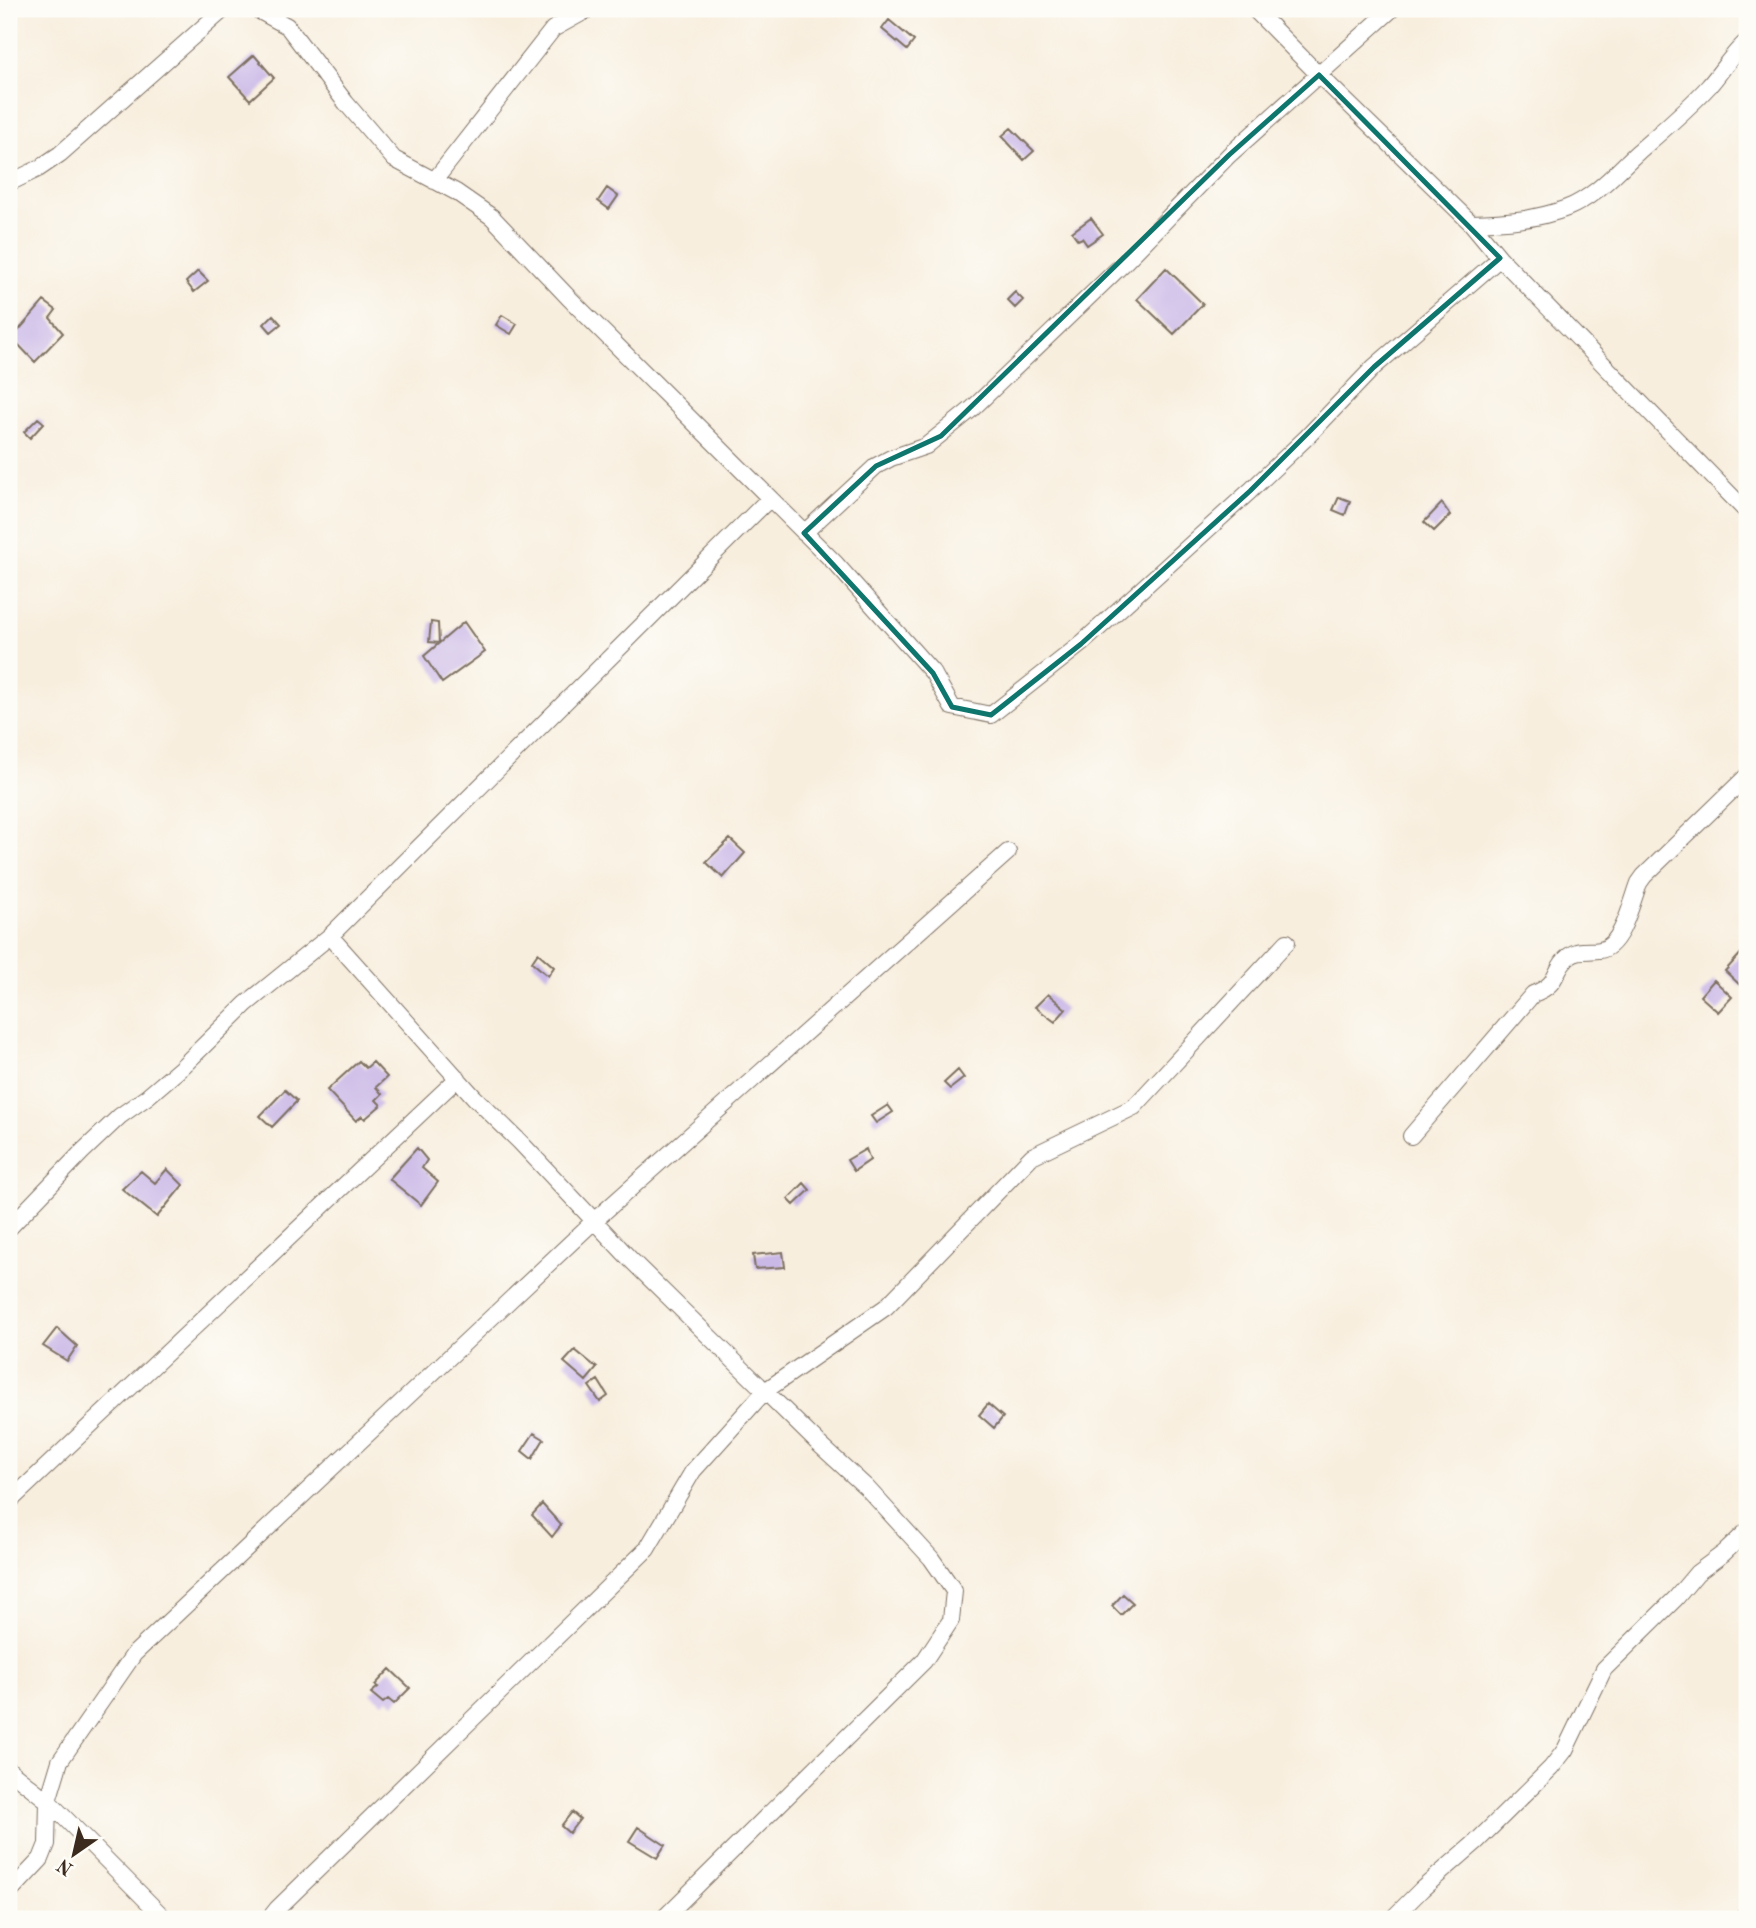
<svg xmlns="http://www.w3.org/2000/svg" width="1756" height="1928" font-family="'Old Standard TT',serif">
<rect width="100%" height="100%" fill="#fdfcf7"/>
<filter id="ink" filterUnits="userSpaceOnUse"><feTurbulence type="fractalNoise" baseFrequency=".0143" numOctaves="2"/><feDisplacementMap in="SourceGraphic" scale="14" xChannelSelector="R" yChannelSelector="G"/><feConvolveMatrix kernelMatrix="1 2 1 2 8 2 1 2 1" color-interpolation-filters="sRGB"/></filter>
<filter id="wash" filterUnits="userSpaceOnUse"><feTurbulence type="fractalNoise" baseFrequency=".00686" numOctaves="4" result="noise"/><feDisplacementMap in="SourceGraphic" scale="28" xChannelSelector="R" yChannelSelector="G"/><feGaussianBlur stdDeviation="1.57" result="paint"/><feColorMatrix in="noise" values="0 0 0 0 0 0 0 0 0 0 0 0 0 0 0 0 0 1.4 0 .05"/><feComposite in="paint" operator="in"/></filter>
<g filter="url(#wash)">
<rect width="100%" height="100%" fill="#f8eede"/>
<g id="blocks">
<path fill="#cab8e7" d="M889 20 914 41 907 50 882 29Z
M254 55 274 78 250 100 229 77Z
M1011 128 1034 151 1024 160 1002 136Z
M607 188 618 196 609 209 598 201Z
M1091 218 1103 234 1087 245 1082 238 1078 240 1072 232Z
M1166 268 1203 304 1174 334 1137 299Z
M198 271 208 281 194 292 186 282Z
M1015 292 1023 300 1015 308 1007 300Z
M44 301 56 310 50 318 63 333 35 362 12 338Z
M273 315 281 324 271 332 264 324Z
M502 315 517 324 511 334 496 325Z
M38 418 44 423 30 438 24 432Z
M1339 497 1350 501 1345 515 1333 510Z
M1442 503 1450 515 1434 531 1424 522Z
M431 622 438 623 439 643 429 642Z
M464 622 485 652 442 683 424 656Z
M730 839 745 853 723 878 706 862Z
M1744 950 1747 953V980L1741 986 1725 971Z
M538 953 554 967 548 976 532 962Z
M1714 980 1732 997 1718 1012 1700 996Z
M1048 994 1066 1009 1055 1022 1035 1007Z
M359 1061 366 1068 373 1062 387 1077 376 1087 382 1094 376 1100 381 1105 365 1119 362 1116 356 1121 327 1090Z
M958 1070 964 1078 950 1089 944 1083Z
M285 1090 297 1101 272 1127 260 1116Z
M888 1105 893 1112 876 1123 871 1116Z
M417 1148 427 1160 422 1168 438 1182 421 1205 389 1179Z
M866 1149 870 1160 854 1171 847 1160Z
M167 1169 183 1185 157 1217 122 1189 141 1171 155 1183Z
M804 1183 810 1190 794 1205 788 1199Z
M783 1252 785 1267 755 1269 753 1255Z
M57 1328 77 1346 67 1361 43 1346Z
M575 1350 597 1368 586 1381 564 1362Z
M598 1380 608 1396 600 1402 589 1386Z
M988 1404 1003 1417 994 1428 979 1415Z
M534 1433 544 1439 532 1459 522 1451Z
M542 1504 561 1525 552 1537 532 1515Z
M1123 1594 1133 1603 1121 1615 1112 1606Z
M390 1669 410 1688 394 1704 388 1699 383 1703 371 1693 378 1687 375 1685Z
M572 1812 580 1819 569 1833 561 1826Z
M638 1827 665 1845 657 1858 629 1841Z"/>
</g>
</g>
<g filter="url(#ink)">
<use href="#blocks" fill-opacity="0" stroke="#7d6f61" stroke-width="2"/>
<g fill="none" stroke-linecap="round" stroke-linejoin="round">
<defs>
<path id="minor" d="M256 9 287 26 346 103 394 159 456 192 492 217 568 297 836 564 933 673 952 707 991 715 1081 644 1250 491 1307 437 1374 367 1500 258
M1254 9 1319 75 1471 223 1500 258 1747 512
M434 181 553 29 589 9
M9 183 38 169 60 154 224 9
M1471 223C1504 222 1536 220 1567 208 1595 197 1616 172 1638 152 1662 131 1687 110 1709 86 1722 71 1732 54 1747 41
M804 533 876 466 891 458 926 446 973 408 1123 264 1229 155 1392 9
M330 936 474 1097 520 1142 630 1259 820 1445 867 1488 931 1558 954 1591 951 1620 924 1661 663 1919
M1411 1136 1533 994C1561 984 1552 970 1569 956 1579 948 1589 952 1600 950 1622 947 1632 901 1639 883L1644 876 1747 776
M9 1228 82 1152 120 1116 147 1097 181 1068 246 1004 330 936 769 499
M9 1502 458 1078
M9 1770 48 1801 165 1919
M9 1893 41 1859 47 1844 48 1801 60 1761 134 1654 595 1220 1008 852
M269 1919 277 1909 647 1549 693 1471 765 1391 886 1307 1032 1156 1134 1107 1287 942
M1392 1919 1422 1889 1476 1842 1551 1768 1565 1750 1604 1669 1676 1598 1697 1573 1724 1553 1747 1531
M1741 1919 1747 1913"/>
</defs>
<use href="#minor" stroke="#7d6f61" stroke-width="18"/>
<use href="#minor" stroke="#fff" stroke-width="16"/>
</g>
</g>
<path fill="none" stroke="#0f766e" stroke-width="5" stroke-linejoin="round" d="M1319 75 1500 258 1374 367 1250 491 1081 644 991 715 952 707 933 673 804 533 876 466 941 436 1229 155Z"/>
<rect width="1756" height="1928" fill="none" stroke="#fdfcf7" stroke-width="35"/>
<g transform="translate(74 1854) rotate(214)" stroke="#fdfcf7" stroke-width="5" paint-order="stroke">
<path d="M0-5L12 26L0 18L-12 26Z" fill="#3b2a1e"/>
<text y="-10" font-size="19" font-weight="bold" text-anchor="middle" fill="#3b2a1e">N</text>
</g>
</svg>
